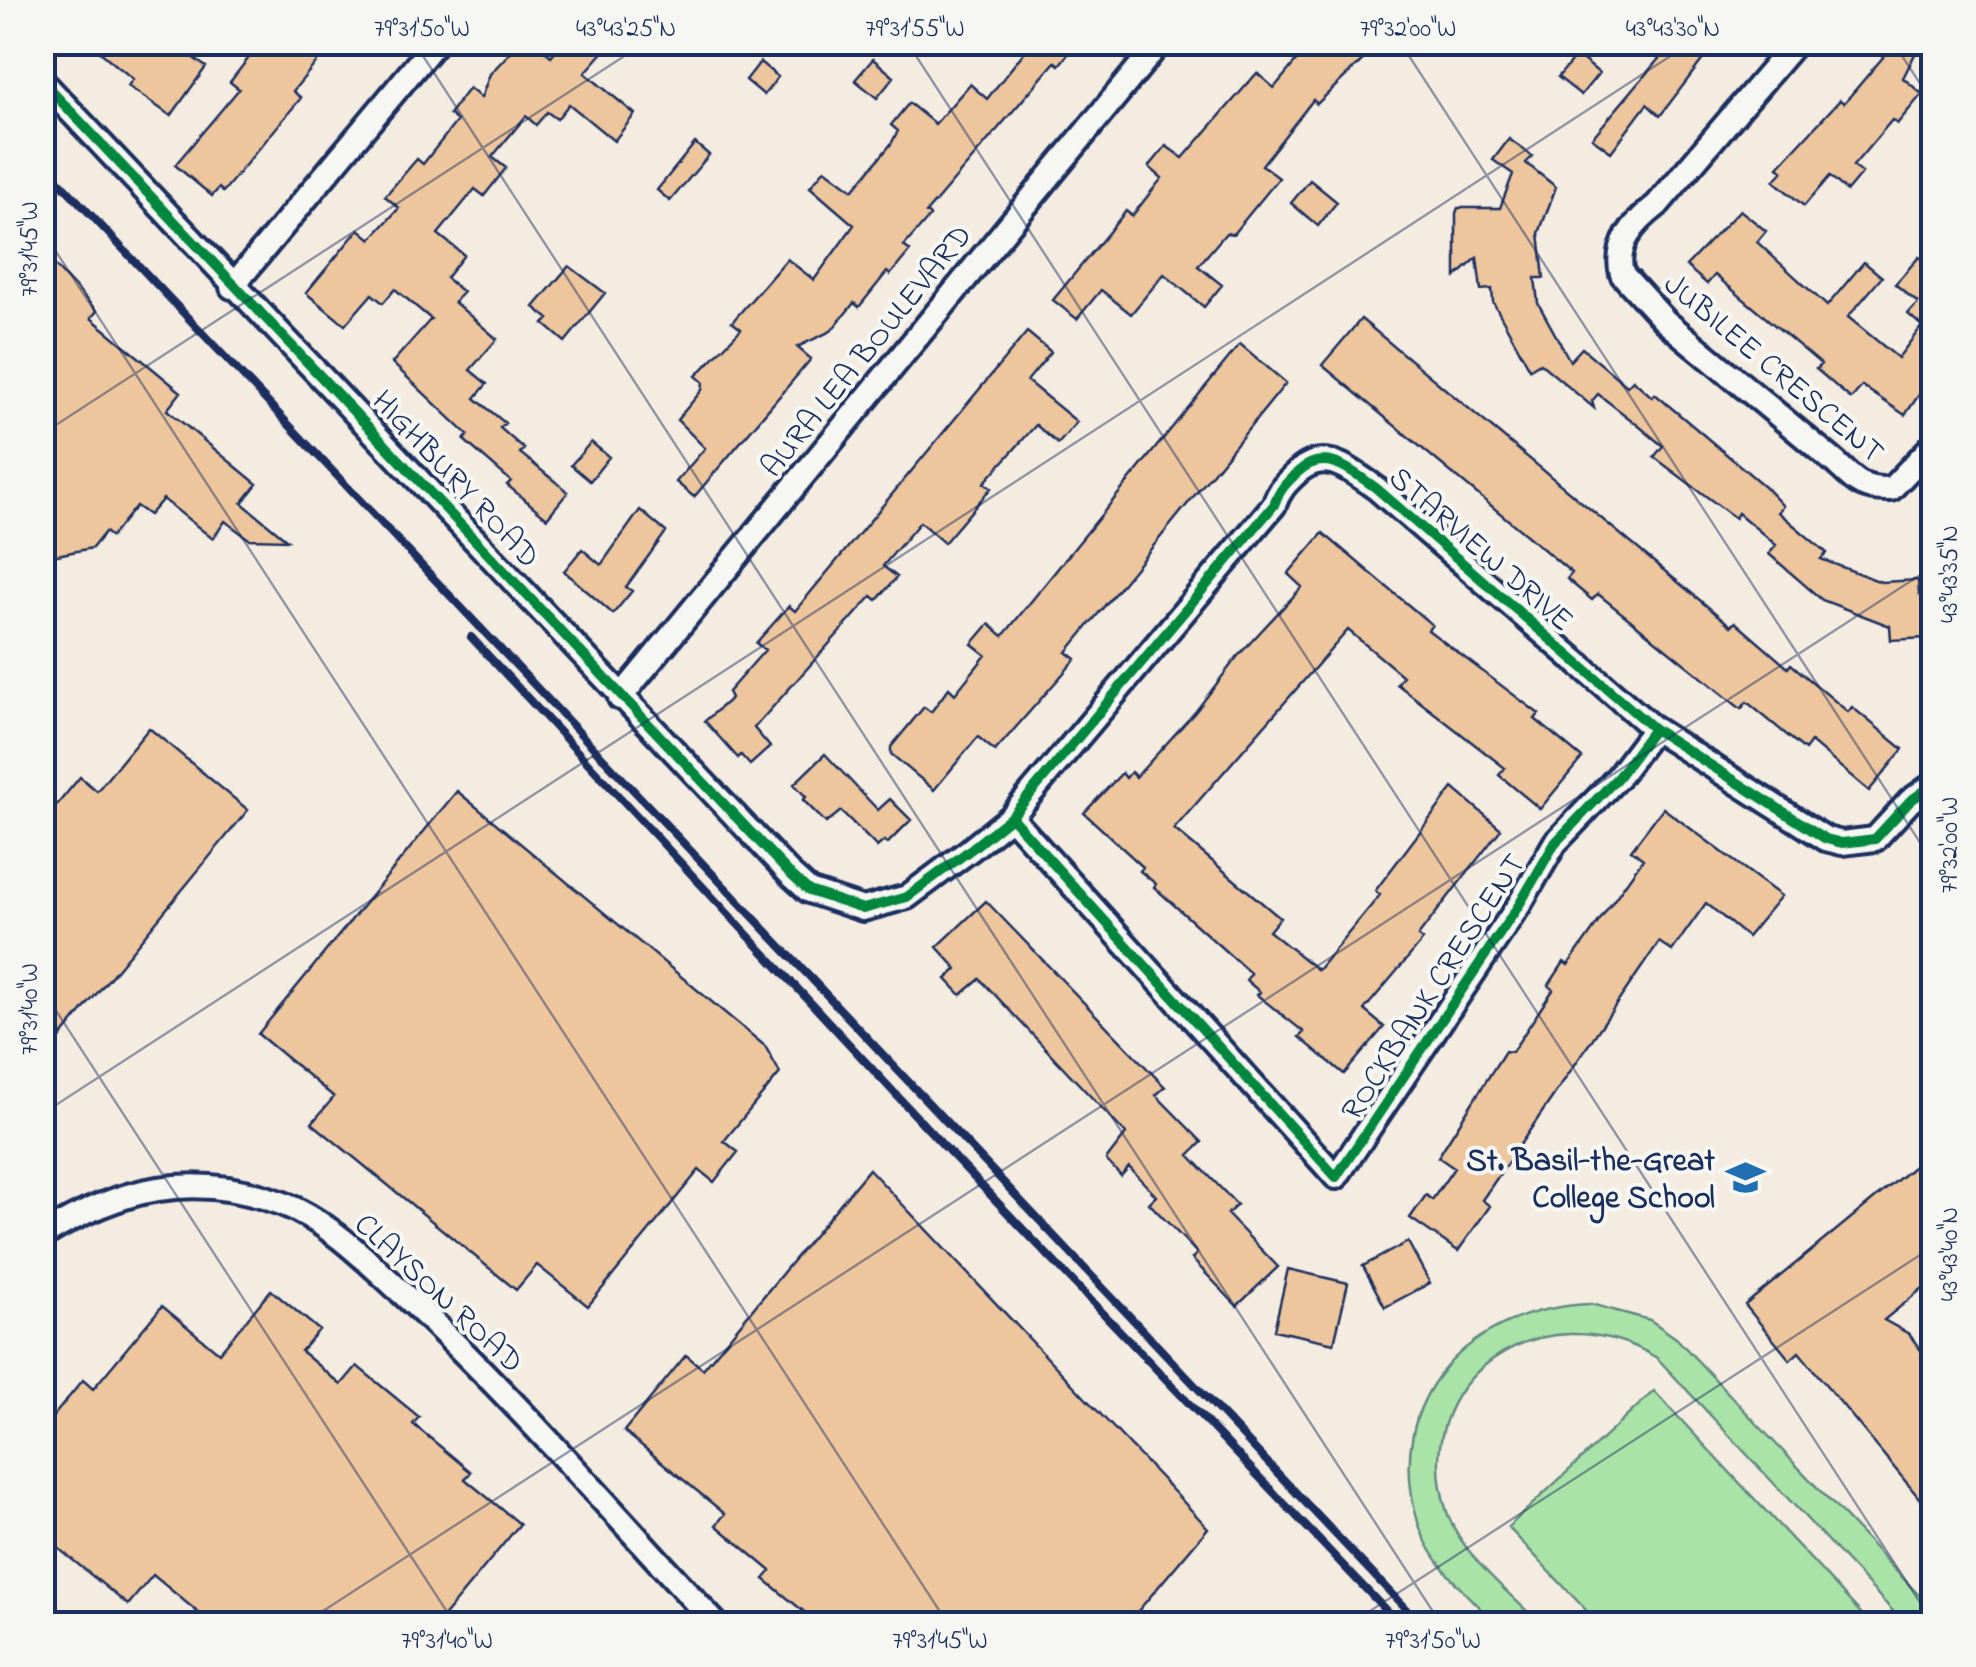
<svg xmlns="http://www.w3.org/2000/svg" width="1976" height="1667" font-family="'Indie Flower',sans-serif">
<rect width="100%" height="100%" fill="#f4ece1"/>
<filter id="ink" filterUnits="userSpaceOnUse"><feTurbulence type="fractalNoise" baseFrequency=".01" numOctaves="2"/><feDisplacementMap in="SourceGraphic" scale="20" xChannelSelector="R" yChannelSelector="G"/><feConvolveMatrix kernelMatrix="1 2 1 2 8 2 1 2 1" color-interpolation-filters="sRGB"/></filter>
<g filter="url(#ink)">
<path fill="#aae3a7" stroke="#628982" stroke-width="2.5" d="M1591 1304 1650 1320 1676 1338 1933 1610V1624H1905L1657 1358C1543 1289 1404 1378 1447 1512 1462 1556 1509 1592 1540 1624H1496C1467 1595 1430 1563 1418 1522 1381 1397 1471 1308 1591 1304Z
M1654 1391 1871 1624H1599L1508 1527Z"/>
<path fill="#eec69d" stroke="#1b2f5e" stroke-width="2.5" d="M88 42H171L206 67 171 116 128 86 133 79Z
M261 42H333L293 91 301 98 223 192 219 188 212 196 175 165 239 89 230 82Z
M520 42H534L551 56 563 42H612L585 73 635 114 614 141 569 104 557 119 547 112 536 125 526 116 492 157 506 168 484 196 475 189 438 234 464 255 446 278 463 292 454 302 497 339 470 370 487 384 475 398 505 423 500 428 524 449 520 453 568 492 547 518 507 485 511 481 464 440 468 435 392 363 431 319 395 289 383 303 372 294 345 325 306 293 359 229 371 239 399 208 385 196 417 159 423 164 457 121 449 114 469 88 481 98 490 74Z
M1032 42H1078L1059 65 1055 62 926 213 930 216 904 246 910 251 890 275 887 272 859 307 854 303 831 331 797 347 811 359 694 497 676 482 705 448 677 420 702 390 703 382 696 376 741 329 732 322 787 259 814 280 854 225 810 187 825 169 853 190 891 144 898 131 891 125 909 103 935 124 970 84 987 99Z
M1312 42H1361L1371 52 1317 104 1313 100 1262 165 1279 178 1233 234 1226 233 1198 266 1222 285 1204 307 1164 274 1131 314 1101 290 1077 319 1053 300 1126 211 1132 216 1162 178 1149 167 1166 146 1183 158 1257 73 1274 88Z
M1673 42H1716L1660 116 1647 104 1611 152 1592 138Z
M1896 42H1921L1903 78 1922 94 1897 124 1892 120 1853 166 1862 173 1847 191 1830 176 1804 206 1774 181 1783 171 1778 167 1840 100 1844 103Z
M1577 55 1599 73 1581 95 1558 77Z
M873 59 894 77 877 98 855 80Z
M760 62 778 77 764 95 746 80Z
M1509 139 1532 156 1526 163 1556 187 1539 233 1544 278H1535L1538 303 1570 361 1582 348 1627 386 1633 380 1652 397 1655 394 1764 486 1783 506 1778 512 1827 553 1821 559 1881 582 1918 580 1919 595H1924L1926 638 1891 640 1890 626 1822 600 1769 554 1776 545 1738 513 1735 518 1654 457 1663 446 1634 422 1598 394 1592 401 1594 408 1540 363 1530 369 1493 302 1492 289 1481 290 1477 258 1456 277V213L1458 208H1500L1513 174 1493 160Z
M695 143 709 155 670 201 657 190Z
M1310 180 1337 202 1318 226 1291 203Z
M1740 210 1766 231 1757 242 1827 306 1864 262 1882 277 1848 317 1898 358 1922 326 1908 314 1918 303 1895 284 1919 257 1934 269V373L1905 415 1862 386 1851 399 1816 369 1821 364 1715 275 1707 284 1686 266Z
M42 252 97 311 91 318 181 392 167 410 257 484 242 503 287 540 249 539 225 521 213 539 163 499 149 515 136 506 111 537 105 532 92 548 42 558Z
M569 266 605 293 565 342 544 324 549 319 534 307Z
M1361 319 1731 626 1735 622 1788 668 1791 664 1848 712 1852 707 1903 749 1869 791 1811 742 1805 750 1747 702 1741 709 1598 594 1592 600 1567 579 1572 573 1322 365Z
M1027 332 1051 352 1027 381 1077 422 1058 444 1036 425 984 483 991 488 944 543 920 522 883 566 897 577 877 600 872 596 754 728 770 747 750 765 741 755 738 758 705 721 731 698 728 692 765 650 756 643 789 606 795 611Z
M1240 344 1286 383 1067 652 1076 659 995 751 978 737 934 790 891 754V747L924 707 931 712 949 688 955 694 986 655 972 644 989 624 1003 636Z
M591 442 609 457 590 481 571 465Z
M640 510 666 532 626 587 632 591 613 614 564 571 582 549 601 565Z
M1323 533 1432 625 1428 630 1539 714 1535 719 1582 758 1540 809 1499 775 1505 768 1397 684 1403 676 1348 630 1174 829 1280 918 1269 931 1318 970 1380 895 1375 891 1453 788 1501 829 1418 936 1423 940 1364 1010 1384 1027 1344 1074 1299 1037 1304 1032 1257 995 1260 992 1246 980 1251 974 1154 887 1156 884 1140 871 1143 867 1084 813 1122 773 1126 778 1131 772 1136 777 1196 711 1237 657 1302 587 1288 574Z
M149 728 248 810 42 1060V823L80 777 97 791Z
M825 754 878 810 890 799 911 820 887 844 884 841 877 847 841 811 826 823 803 800 806 797 794 784Z
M457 791 765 1046 780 1073 724 1141 738 1152 714 1182 699 1170 588 1306 537 1265 516 1290 312 1123 334 1097 258 1034Z
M1663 808 1781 896 1747 937 1706 903 1672 951 1659 942 1482 1200 1490 1206 1458 1251 1410 1218 1426 1195 1432 1200 1454 1168 1438 1157 1505 1051 1512 1052 1553 990 1549 985 1564 962 1568 965 1643 859 1631 850Z
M986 901 1165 1087 1156 1095 1202 1142 1189 1155 1237 1205 1227 1214 1278 1267 1237 1306 1192 1259 1197 1253 1149 1203 1156 1196 1129 1167 1121 1176 1106 1160 1126 1134 980 979 961 995 946 979 957 969 937 947Z
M1934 1150V1279L1884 1320 1909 1334 1934 1368V1516L1799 1352 1790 1360 1745 1305Z
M869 1169 1208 1528 1127 1624H819L764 1579 771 1571 716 1525 725 1514 624 1431 686 1355 703 1369Z
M1408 1242 1430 1283 1385 1307 1363 1266Z
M1288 1269 1348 1283 1334 1343 1274 1330Z
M271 1290 319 1330 301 1351 341 1385 357 1366 419 1417 413 1424 471 1472 465 1479 520 1524 437 1624H212L153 1575 128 1605 42 1535V1430L83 1380 93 1389 162 1306 219 1353Z"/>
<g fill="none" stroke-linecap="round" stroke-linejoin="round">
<defs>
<path id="street" d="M1796 42 1657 205C1635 222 1614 244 1622 274L1665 321 1836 463C1856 482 1862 490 1891 489L1934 444
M42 81 789 873 809 891 863 909 907 897 970 850 1011 817 1274 505C1279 490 1286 483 1298 472 1325 447 1350 470 1376 488L1654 729 1826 839 1842 843 1875 839 1910 801 1934 784
M232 287 436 42
M620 698 1160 42
M1011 817 1336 1177 1519 905 1555 843 1618 777 1654 729
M42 1236C119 1188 193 1170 281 1203 327 1220 366 1260 402 1293 513 1396 613 1513 716 1624"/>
</defs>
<use href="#street" stroke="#1b2f5e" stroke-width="30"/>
<use href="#street" stroke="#f6f6f2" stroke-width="22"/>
<path stroke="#1b2f5e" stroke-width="8" d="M42 163 1420 1624
M471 637 941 1143 1399 1624"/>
<defs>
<path id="cycleway" d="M42 81 789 873 809 891 863 909 907 897 970 850 1011 817 1274 505C1279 490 1286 483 1298 472 1325 447 1350 470 1376 488L1654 729 1826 839 1842 843 1875 839 1910 801 1934 784
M1011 817 1336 1177 1519 905 1555 843 1618 777 1654 729"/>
</defs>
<use href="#cycleway" stroke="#f6f6f2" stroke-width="16"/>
<use href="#cycleway" stroke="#00873e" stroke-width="10"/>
</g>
</g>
<path fill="none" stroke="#1b2f5e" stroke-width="2.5" stroke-opacity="0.45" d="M414 42 1441 1624M907 42 1934 1624M1400 42 1934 864M1893 42 1934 105M42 230 948 1624M42 434 646 42M42 989 455 1624M42 1114 1692 42M303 1624 1934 566M1350 1624 1934 1246"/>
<defs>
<symbol id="school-bare" viewBox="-9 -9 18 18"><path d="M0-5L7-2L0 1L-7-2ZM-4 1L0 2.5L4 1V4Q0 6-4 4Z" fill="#1f6fb2" stroke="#f6f6f2" stroke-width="2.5" paint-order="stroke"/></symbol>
</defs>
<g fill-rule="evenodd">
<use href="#school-bare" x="1718" y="1150" width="55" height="55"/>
</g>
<g text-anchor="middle" stroke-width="8" stroke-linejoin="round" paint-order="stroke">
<g font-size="32" fill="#1b2f5e" stroke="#f6f6f2">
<text transform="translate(865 350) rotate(-51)" y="11">AURA LEA BOULEVARD</text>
<text transform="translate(1775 367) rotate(40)" y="11">JUBILEE CRESCENT</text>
<text transform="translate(457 478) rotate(47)" y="11">HIGHBURY ROAD</text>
<text transform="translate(1482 548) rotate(41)" y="11">STARVIEW DRIVE</text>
<text transform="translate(1432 986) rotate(-57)" y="11">ROCKBANK CRESCENT</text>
<text transform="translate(440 1292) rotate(43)" y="11">CLAYSON ROAD</text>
</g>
<g font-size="32" font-weight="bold" fill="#1b2f5e" stroke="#f6f6f2" text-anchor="end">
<text x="1715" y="1170">St. Basil-the-Great<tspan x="1715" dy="37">College School</tspan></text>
</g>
</g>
<rect width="1976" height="1667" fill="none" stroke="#f6f6f2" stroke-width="110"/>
<rect x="55" y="55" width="1866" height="1557" fill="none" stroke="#1b2f5e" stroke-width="4"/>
<g font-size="25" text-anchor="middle" fill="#1b2f5e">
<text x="422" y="36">79°31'50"W</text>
<text x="626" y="36">43°43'25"N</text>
<text x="915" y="36">79°31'55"W</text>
<text x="1408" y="36">79°32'00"W</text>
<text x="1673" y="36">43°43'30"N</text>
<text transform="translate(28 249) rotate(-90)" y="9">79°31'45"W</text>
<text transform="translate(1948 574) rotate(-90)" y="9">43°43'35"N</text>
<text transform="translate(1948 845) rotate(-90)" y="9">79°32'00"W</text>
<text transform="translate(28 1009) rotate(-90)" y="9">79°31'40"W</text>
<text transform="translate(1948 1254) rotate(-90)" y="9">43°43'40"N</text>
<text x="447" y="1648">79°31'40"W</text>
<text x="940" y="1648">79°31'45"W</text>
<text x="1433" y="1648">79°31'50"W</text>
</g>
</svg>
